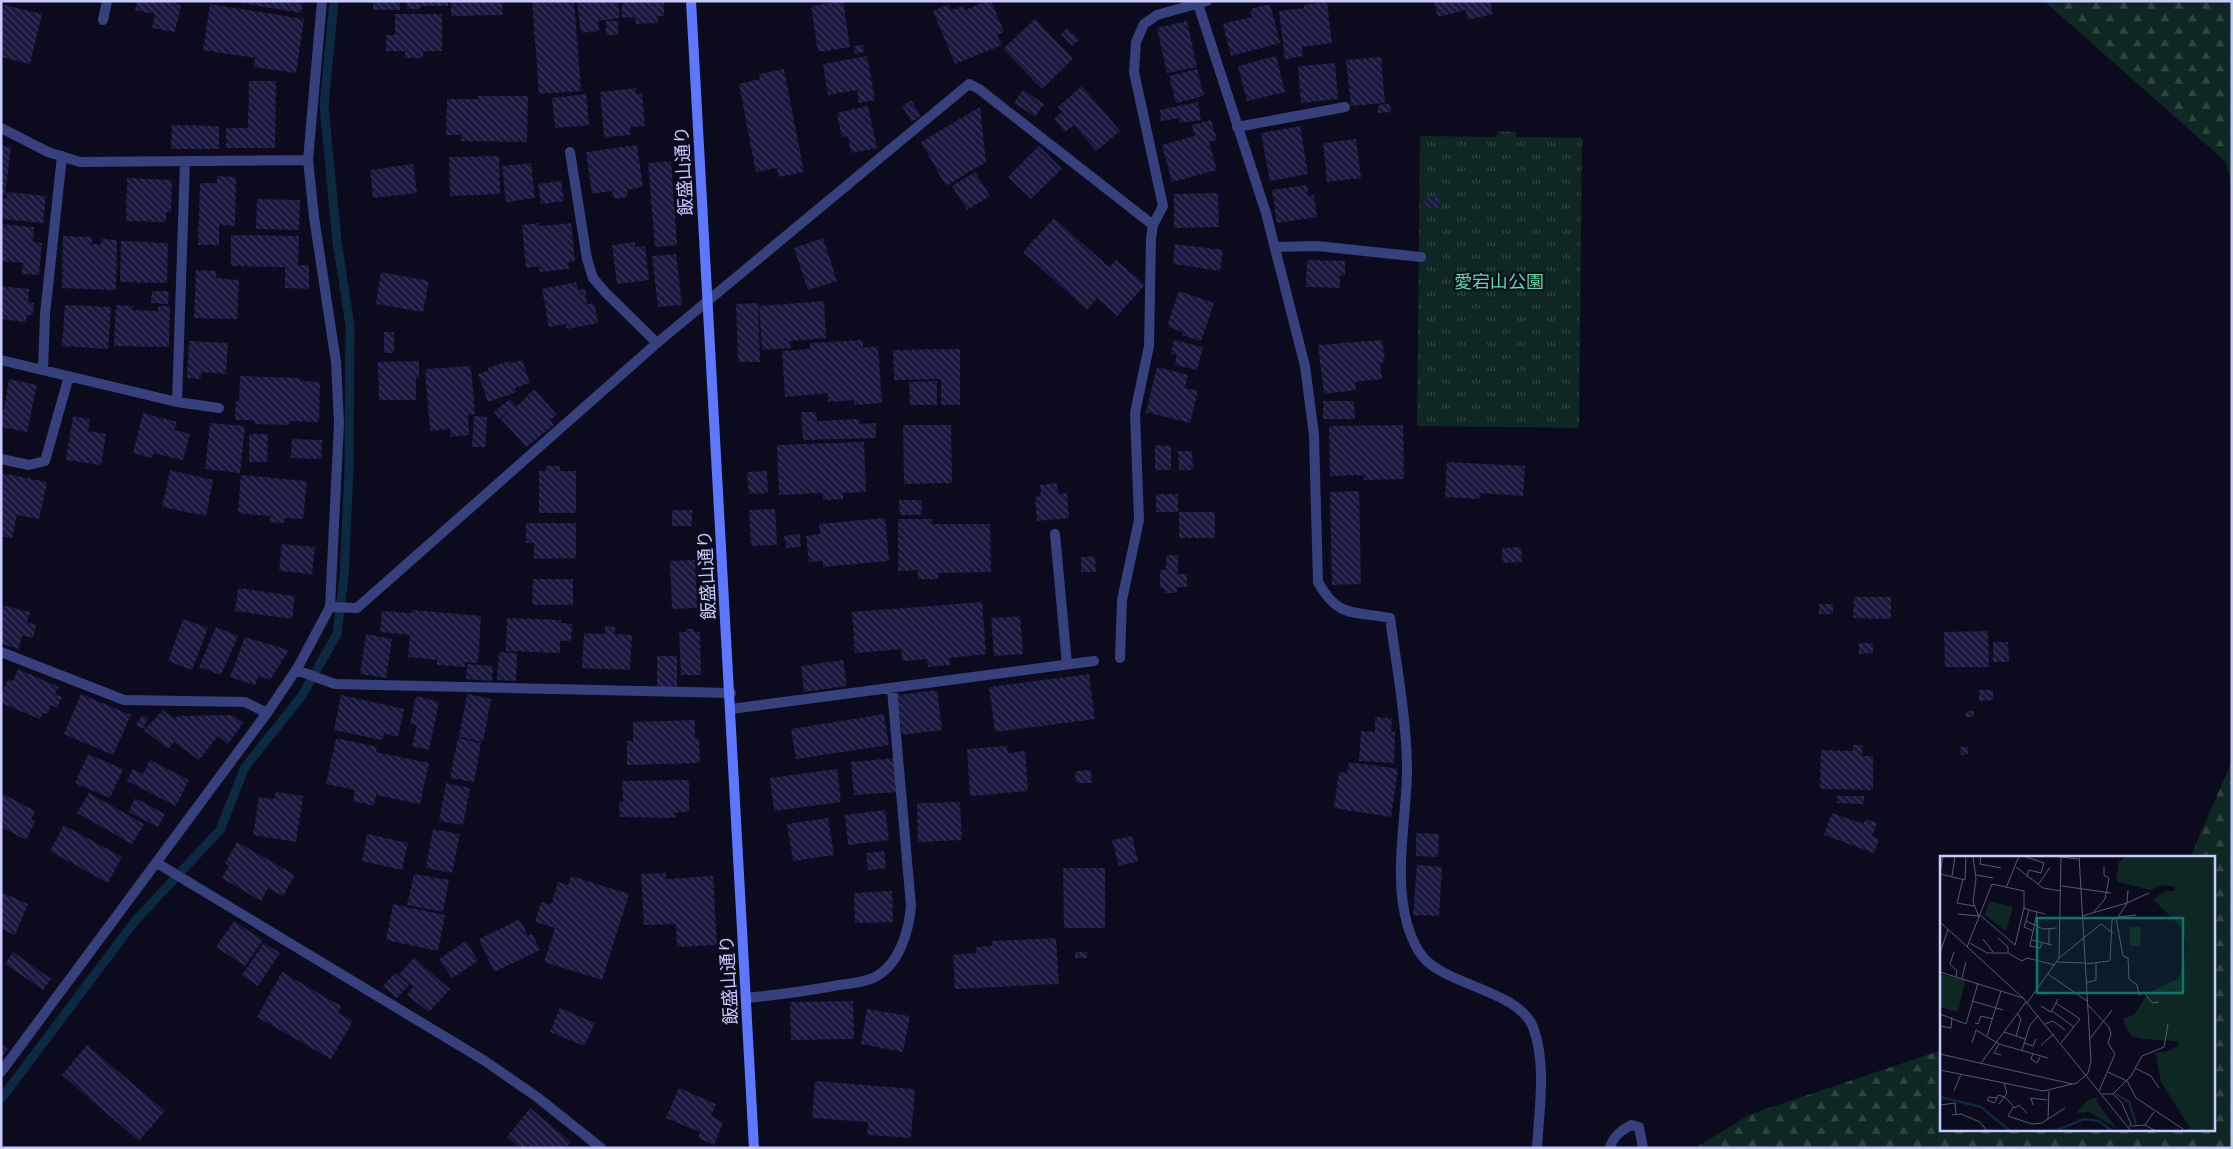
<svg xmlns="http://www.w3.org/2000/svg" width="2233" height="1149" font-family="'Space Grotesk','Noto Sans JP',sans-serif">
<defs>
<pattern id="forest-firs" width="22" height="20" patternUnits="userSpaceOnUse" patternTransform="scale(1.25)"><rect width="22" height="20" fill="#0e2722"/><path d="M5 1l3.5 6h-7zM16 11l3.5 6h-7z" fill="#304543"/></pattern>
<pattern id="park-tufts" width="24" height="20" patternUnits="userSpaceOnUse" patternTransform="scale(1.25)"><rect width="24" height="20" fill="#0e2722"/><path d="M3 7l-1-3M5 7V3M7 7l1-3M15 17l-1-3M17 17v-4M19 17l1-3" fill="none" stroke="#304543"/></pattern>
<pattern id="building-back-hatch" width="6" height="6" patternUnits="userSpaceOnUse" patternTransform="scale(1.25)"><rect width="6" height="6" fill="#18173e"/><path d="M-1 5l2 2M0 0l6 6M5-1l2 2" fill="none" stroke="#38375b"/></pattern>
</defs>
<rect width="100%" height="100%" fill="#0b0b1d"/>
<path fill="url(#forest-firs)" d="M2044 1H2232V187L2226 162Z
M2232 761V1148H1695L1751 1114 1942 1050V1130H2214V858H2190Z"/>
<path fill="url(#park-tufts)" d="M1498 131 1516 132V137L1582 138 1579 428 1417 426 1420 136 1497 137Z"/>
<g fill="none" stroke-linecap="round" stroke-linejoin="round">
<path stroke="#0b2a41" stroke-width="9" d="M1 1099 135 921 220 830 245 767 301 697 337 634 344 577 349 470 350 326 337 241 324 106 334 1"/>
</g>
<path fill="url(#building-back-hatch)" d="M137 1H177L176 4 181 5 175 32 152 28 155 14 135 10Z
M241 1H303L301 13 241 3Z
M373 1H400V10H373Z
M407 1H448V6H420V9H407Z
M451 1H502L503 15 451 16Z
M532 1H574L581 91 539 94Z
M577 1H618L620 18 598 21 599 31 581 33Z
M622 1H664V16H657L658 23 636 24 635 17 622 18Z
M843 1 850 47 818 52 811 6Z
M987 1H991L1004 32 997 35 1002 45 955 64 933 11 949 4 951 10 963 6 965 10Z
M1434 1H1490L1493 14 1468 20 1466 10 1438 17Z
M1327 2 1332 43 1302 47 1303 56 1285 59 1279 11 1304 8V5Z
M1 4 42 14 30 64 1 57Z
M210 4 304 19 296 73 254 67 255 58 203 50Z
M1270 4 1280 43 1231 56 1223 24 1252 17 1250 9Z
M395 14H442V51H423V58H405V51H386V35H395Z
M1035 19 1073 59 1042 89 1003 49Z
M606 21H618V35H606Z
M1187 21 1197 67 1167 73 1157 28Z
M1067 28 1079 40 1072 46 1061 34Z
M863 45 864 52 855 54 854 46Z
M867 56 875 100 859 103 857 90 828 95 823 64Z
M1276 56 1285 92 1247 101 1238 66Z
M1381 57 1385 103 1351 106 1346 60Z
M1335 63 1338 99 1301 103 1298 66Z
M784 69 804 172 779 177 777 168 756 172 739 84 760 79 759 74Z
M1197 69 1204 96 1176 103 1169 76Z
M249 81H276L275 148H226V128H248Z
M1082 86 1120 131 1096 151 1074 125 1065 132 1054 119 1062 112 1058 107Z
M636 88V94L642 93 645 126 630 127 631 135 604 137 600 92Z
M1023 90 1044 104 1035 117 1014 103Z
M586 94 589 125 555 128 552 98Z
M478 96H528L527 142 461 141 462 135H446L447 99H478Z
M911 100 921 116 912 122 902 106Z
M1198 102 1201 120 1180 123 1179 118 1161 121 1160 110Z
M1390 104 1391 112 1378 113V105Z
M868 106 877 148 851 153 848 136 842 137 837 113Z
M980 107 986 162 946 186 921 142Z
M1211 120 1217 140 1209 142 1217 170 1172 182 1162 145 1195 136 1192 125Z
M172 125 219 126V149H171Z
M1300 126 1308 174 1270 181 1261 133Z
M1356 139 1361 178 1327 182 1323 143Z
M637 145 643 187 627 190 628 197 614 199 612 191 592 194 586 152Z
M1 146 11 147 5 195H1Z
M1039 146 1062 169 1031 199 1008 177Z
M499 156 500 194 450 196 449 157Z
M671 161 677 245 655 247 648 163Z
M531 163 535 198 506 202 502 166Z
M413 164 417 193 373 198 370 170Z
M975 172 990 196 967 210 952 186Z
M217 176 236 177 235 226 219 225V245H198L200 183H217Z
M127 178 172 180 171 212H166V222L126 221Z
M561 181 564 201 541 204 538 184Z
M1307 185 1308 196 1314 195 1317 217 1277 223 1272 190Z
M7 192 46 196 43 223 1 219V198L6 199Z
M1218 193 1219 227 1174 228V194Z
M1439 197V208H1425V198Z
M257 199 300 200 299 230 256 229Z
M1054 218 1109 267 1116 260 1145 285 1117 316 1097 298 1087 310 1023 252Z
M539 223V226L571 223 575 261 568 262 569 269 540 272 539 266 526 268 522 225Z
M1 224 34 227 33 242 42 243 39 275 22 274 23 263 1 261Z
M231 235 299 236 298 265H309V289L285 288V267L231 266Z
M63 236 92 237V244H101V239L117 240 116 290 62 288Z
M823 238 837 281 808 290 794 248Z
M121 241 168 243 167 283 120 282Z
M635 242V247L645 246 649 280 617 284 612 245Z
M1175 244 1223 250 1220 271 1173 264Z
M676 254 682 305 658 307 652 256Z
M1307 260 1345 261V275H1340V288L1306 287Z
M196 270 216 271V278L239 280 237 319 194 318Z
M381 272 429 281 423 312 376 304Z
M576 282 578 290 585 289 587 304 594 303 598 323 567 329 566 324 549 327 542 289Z
M1 286 29 289 28 303H34L33 315H27L26 322 1 319Z
M152 291H169L168 304 151 303Z
M1179 291 1214 303 1201 341 1182 335 1183 332 1167 326Z
M824 301 826 338 790 341 791 348 762 350 759 306Z
M758 303 760 362H738L736 304Z
M65 305 111 307 108 349 62 346Z
M116 305 133 306V310L158 311V306H170L169 347 114 346Z
M384 332H394V353H384Z
M863 340V348L878 346 882 403 854 405V400L828 402V393L785 397 782 351 810 349V343Z
M1174 340 1203 347 1197 370 1175 365 1177 355 1171 354Z
M1382 340 1385 362 1380 363 1382 379 1355 382 1356 390 1324 394 1318 345Z
M189 341 228 343 226 374 201 372V379L187 378Z
M960 349V405H941V379L894 380 893 350Z
M522 360 530 383 515 388 517 392 488 402 478 374 489 370 488 368 510 361 511 363Z
M419 361V377H416V400H379L378 362Z
M471 366 475 414 468 415 469 435 451 437 450 429 430 431 425 369Z
M1157 367 1188 375 1185 388 1198 391 1190 423 1146 412Z
M240 376 300 378V381L320 382 319 422 289 421V425L254 424V420H235L236 401 239 402Z
M9 379 37 385 27 432 1 427Z
M937 381V405H910L909 382Z
M534 389 557 415 550 420 554 425 526 447 501 419 510 410 499 419 494 412 510 399 516 407Z
M1323 401H1354L1355 419H1323Z
M801 412H816L817 421 859 419V424L876 423V438L803 440Z
M143 413 177 422 174 430 190 434 183 460 153 453 152 458 133 453Z
M73 416 90 419 88 431 106 434 101 465 66 460Z
M474 416 487 417 485 447H472Z
M210 423 245 426 240 473 205 469Z
M903 425H951L952 483 904 484Z
M1403 425 1404 479 1364 480V475L1330 476 1329 426Z
M249 434H268L267 462H249Z
M292 439 322 440 321 459 291 458Z
M864 442 866 492 843 493V499L823 500V493L779 495 777 445Z
M1155 445 1171 446V470H1155Z
M1178 451H1192L1193 470H1179Z
M1447 462 1525 466 1523 496 1480 493 1479 499 1445 497Z
M546 466H560V471H576V513H539V471H546Z
M170 470 213 480 206 516 162 507Z
M767 471 768 493 749 494 747 472Z
M1 473 47 482 39 519 17 515 12 538 1 536Z
M241 475 307 481 303 519 285 518 284 523 270 522 271 516 238 513Z
M1057 483 1058 494 1067 493 1069 518 1037 521 1035 497 1041 496 1040 485Z
M1359 491 1361 584 1332 585 1330 492Z
M1156 494H1178V512H1156Z
M899 500H921L922 515H900Z
M775 509 777 545 751 546 749 510Z
M672 510H692V526H672Z
M1179 512H1215V538H1179Z
M885 518 889 561 823 567V561L809 562 806 536 820 534 819 524Z
M898 519H932V524H990L991 572 938 573V579H918V570L898 571Z
M526 523H576V558L534 559V543H526Z
M800 534 801 547 786 548 784 536Z
M282 544 315 547 312 574 279 571Z
M1521 547 1522 562 1503 563 1502 548Z
M1166 555H1178V574H1187V587H1177V593H1164V588H1160V570H1166Z
M1095 556 1096 572H1081V557Z
M695 560 697 608 672 609 670 561Z
M533 579H573V605H532Z
M238 588 295 596 292 619 235 611Z
M1854 597H1891V619L1853 618Z
M982 602 986 654 949 658 950 665 928 667 927 659 902 661 901 649 855 653 852 612Z
M1819 604H1833V614H1819Z
M1 605 30 612 27 622 36 625 33 638 22 635 19 649 1 644Z
M412 610 481 616 478 663 465 662V667L437 665V660L408 657 410 635 380 632 382 611 411 613Z
M1020 616 1023 654 994 656 991 618Z
M507 618 561 620V623L572 624 571 641H560V653L506 651Z
M183 619 208 628 192 670 168 661Z
M605 626 615 627V634L632 635 630 670 582 668 584 633 605 634Z
M216 627 238 636 221 675 199 667Z
M686 629H694V632H700L701 675H681L679 632H686Z
M1988 631 1989 667H1945L1944 632Z
M366 634 392 639 386 678 360 674Z
M245 637 289 650 270 680 259 676 255 685 230 677Z
M1993 642H2008L2009 662H1993Z
M1859 643H1873V653L1859 654Z
M499 652 517 653 516 681 497 680Z
M657 656H677V689H657Z
M843 660 847 686 804 692 801 666Z
M467 664 493 666 492 681 466 679Z
M18 669 59 687 55 694 62 697 57 708 51 705 47 714 43 713 40 719 1 703V695L8 679 13 681Z
M1089 674 1095 719 995 732 989 687Z
M937 690 942 730 902 735 897 695Z
M1979 690H1993V700L1979 701Z
M81 694 131 715 113 755 64 734Z
M467 694 491 699 483 742 459 737Z
M341 695 404 709 398 737 384 733 382 740 334 730Z
M416 696 439 702 429 750 412 746 417 725 410 724Z
M163 710 174 719 178 716 233 715 243 723 228 744 218 736 199 760 174 742 168 749 144 730Z
M1966 711H1974V717H1966Z
M884 714 889 745 796 759 791 729Z
M142 715 148 718 143 729 136 725Z
M1375 717 1392 718 1391 732H1395L1394 763 1359 761 1361 731 1375 732Z
M695 720V739H699L700 763 627 765V741H633V722Z
M336 738 377 747 376 752 429 763 420 804 376 795 374 806 353 801 355 790 326 784Z
M458 738 481 743 474 782 450 778Z
M1853 745H1863L1862 756H1873V790L1820 789 1821 750 1853 751Z
M1007 746 1008 753 1025 751 1028 791 970 796 967 749Z
M1968 746V754L1961 755 1960 747Z
M88 754 123 769 110 798 75 783Z
M895 758 898 792 854 795 851 762Z
M150 760 189 780 176 806 127 781 133 769 143 774Z
M1349 762 1398 769 1391 817 1334 808 1339 772 1347 773Z
M837 769 841 802 774 811 770 778Z
M1091 770 1092 783H1076L1075 771Z
M689 780V812L675 813 676 818 620 817 619 802H623L622 781Z
M446 783 470 788 463 825 439 821Z
M276 792 303 796 296 842 253 835 259 797 274 799Z
M1 793 35 811 31 819 35 822 26 840 1 827Z
M89 793 144 824 132 844 77 813Z
M1837 796H1864V804L1837 803Z
M135 798 165 814 158 827 129 812Z
M960 802 962 840 918 842 917 803Z
M885 810 889 840 848 845 845 815Z
M1832 813 1863 824 1866 819 1877 823 1872 836 1879 839 1874 853 1824 835Z
M828 818 834 855 793 861 787 824Z
M64 825 122 857 108 883 50 851Z
M433 829 460 834 452 873 426 868Z
M1416 833 1439 834 1438 857 1416 856Z
M367 834 408 843 402 870 362 861Z
M1132 836 1138 861 1119 866 1112 840Z
M237 842 295 875 283 896 268 888 261 901 222 878 229 866 225 863Z
M884 851 886 868 868 870 866 853Z
M1417 865 1442 867 1439 916 1413 915Z
M1063 868H1105V928H1064Z
M666 873V879L713 876 717 945 677 947 676 924 644 925 641 874Z
M414 874 449 880 443 912 407 905Z
M571 876 629 894 602 980 544 962 555 928 535 922 541 902 551 905 558 882 568 885Z
M892 891 893 922 855 923 854 893Z
M1 892 28 904 15 935 1 929Z
M393 904 445 915 438 951 386 940Z
M520 919 528 936 532 934 540 950 494 972 479 939Z
M234 921 263 940 245 966 216 947Z
M1056 938 1059 984 955 989 953 955 976 953V947L992 946V941Z
M466 941 478 961 452 978 439 959Z
M264 943 280 953 258 986 242 975Z
M13 952 51 979 43 990 5 964Z
M1075 952H1087V958H1075Z
M414 958 450 989 429 1012 407 995 413 987 399 974Z
M282 972 341 1006 338 1013 353 1021 331 1059 257 1017Z
M395 973 409 985 397 998 383 986Z
M853 1001 854 1039 791 1040 790 1002Z
M560 1008 595 1023 584 1046 550 1032Z
M867 1009 910 1016 903 1052 861 1044Z
M1 1044 8 1049 1 1058Z
M87 1045 165 1111 139 1141 62 1075Z
M815 1081 915 1089 911 1138 867 1135 868 1122 812 1118Z
M679 1088 716 1104 711 1116 723 1122 714 1145 698 1138 700 1132 666 1118Z
M530 1108 571 1142 566 1148H533L528 1144 524 1148H520L507 1137Z"/>
<g fill="none" stroke-linecap="round" stroke-linejoin="round">
<path stroke="#36407c" stroke-width="10" d="M1055 534 1067 664"/>
<path stroke="#36407c" stroke-width="10" d="M1198 4 1266 213 1305 366 1314 435 1318 582C1338 619 1355 611 1390 618 1397 669 1407 721 1407 772 1406 823 1393 878 1408 927 1411 936 1417 950 1423 957 1447 986 1518 990 1533 1027 1547 1064 1539 1110 1537 1148
M103 20 107 1
M1237 127 1345 107
M1 128 48 152 80 162 308 160
M570 152 587 259 593 278 605 292 657 343
M1275 247 1317 246 1421 257
M1 360 177 402 219 408
M43 370 45 314 62 156
M177 402 185 161
M1 459 29 465 45 461 69 376
M330 607 357 608 657 343 969 84 979 89 1153 225
M1 652 124 700 245 702 267 713
M1120 658 1122 600 1139 520 1135 413 1149 346 1151 238 1153 225 1163 206 1134 72 1136 42 1144 24 1157 15 1207 1
M296 670 335 684 731 693
M731 709 1094 661
M157 863 485 1061 537 1097 601 1148
M746 998C777 995 808 991 839 985 849 984 863 982 873 978 899 966 909 931 911 906L892 689
M1 1072 267 713 298 667 330 607 339 423 336 362 314 217 308 160 322 1
M1610 1148C1613 1136 1621 1131 1631 1125L1639 1127 1643 1148"/>
<path stroke="#5e77ff" stroke-width="10" d="M691 1 754 1148"/>
</g>
<g text-anchor="middle" stroke-width="4" stroke-linejoin="round" paint-order="stroke">
<g font-size="18" fill="#c7cbff" stroke="#0b0b1d">
<text transform="translate(684 171) rotate(-93)" y="6">飯盛山通り</text>
<text transform="translate(707 575) rotate(-93)" y="6">飯盛山通り</text>
<text transform="translate(729 980) rotate(-93)" y="6">飯盛山通り</text>
</g>
<g font-size="18" fill="#54dfa3" stroke="#0b0b1d">
<text x="1499" y="288">愛宕山公園</text>
</g>
</g>
<g transform="translate(1940 856)">
<rect width="275" height="275" fill="#0b0b1d"/>
<path d="M49 45 73 51 66 75 45 59ZM158 241 156 245 176 272 149 256 136 257 148 244Z" fill="#0e2722"/>
<path d="M186 0H275V275H252L221 226 216 197 228 195 239 189 238 185 202 183 192 180 186 172 183 162 194 159 208 137 238 123 244 111 246 88 243 73 213 43 226 35H234L235 31 224 29 210 34 179 26 176 23 179 6Z" fill="#0e2722"/>
<path d="M220 197H224L227 223 239 226 251 247 252 254 248 262 240 232 227 231 223 226 218 203Z" fill="#0e2722"/>
<path d="M190 71H201L200 90H190Z" fill="#0e2722"/>
<path d="M0 118 25 124 18 156 0 151Z" fill="#0e2722"/>
<path fill="none" stroke="#0b2a41" stroke-width="2.5" d="M176 238 189 246 196 268M0 241 41 251 70 275M115 275 144 263 159 265 172 275"/>
<path fill="none" stroke="#565877" stroke-width="1" d="M33 0 36 23 33 46 39 61M41 0 40 8 61 12M83 0 104 7 101 17 89 14 87 21M112 0 138 3M76 11 103 32 121 35M0 18 25 24 26 0M0 18 3 0M36 19 53 22M12 20 15 0M23 23 17 47 34 50M98 29 110 11M122 30 171 37M66 32 79 0M89 54 105 58M97 56 90 90 100 92 102 87M153 57 165 43 169 22 164 19V11M18 58 39 60M40 59 75 89 84 52M142 60 187 47 188 34M178 61 196 59M176 62 183 100 188 102 189 123 197 129 199 139 204 136 212 147 219 146M86 65 84 71 93 75M0 66 83 142 191 275M58 82 68 91V97M43 83 53 96M92 84 112 89M30 87 47 97H68L82 105 87 102 115 109M109 88V73M27 91 52 28 84 35V52L89 54 86 65 103 73 117 72M14 96 10 108 17 115 16 120M0 97 8 73M119 102 161 68 173 77M170 105 172 64 178 61 187 47 209 37M117 106 145 107M145 108 169 105M0 116 83 142M108 118 147 145M22 122 26 106M146 127 156 124V107M32 145 63 154M87 147 119 102 121 0M116 147 140 163 121 187M147 148 169 171 171 178 168 187 175 198 159 235M101 150 111 156 118 143M112 155 134 171M0 158 26 168 38 127M35 167 38 168 41 160 53 163M105 168 113 165 125 174M0 170 11 172 12 161M64 176 85 183M47 180 61 135M76 180 81 163 77 157M149 184 172 154M32 187 36 174 59 188 54 197 61 199M84 187 93 190 96 183M59 188 108 202M101 189 114 178M82 194 90 169 98 160M0 198 132 228M93 198 91 203 97 207 100 201M41 207 86 146M195 212 211 220 219 232M0 214 103 235 137 227 148 217 151 205 139 0M168 216 187 225 196 242 243 273M14 235 21 218M162 238H173L182 247 191 268 189 271M173 238 191 220 202 200 224 191 228 168M65 241 75 252 79 249 87 257M57 242 49 241 47 244 54 247 55 246 57 242 58 239 65 241M59 248 67 237 64 227M0 249 15 247 16 258M93 249 91 242 107 244M74 250 68 260 92 268 102 267 125 252M12 259 21 258 40 266 47 275M108 263 109 235M205 269 214 256M191 270 205 269 216 275M229 275 251 274"/>
<path fill="#0f766e" fill-opacity="0.15" stroke="#0f766e" stroke-width="2.5" d="M97 62H243V137H97Z"/>
<rect width="275" height="275" fill="none" stroke="#c7cbff" stroke-width="2.5"/>
</g>
<rect width="2233" height="1149" fill="none" stroke="#c7cbff" stroke-width="5"/>
</svg>
